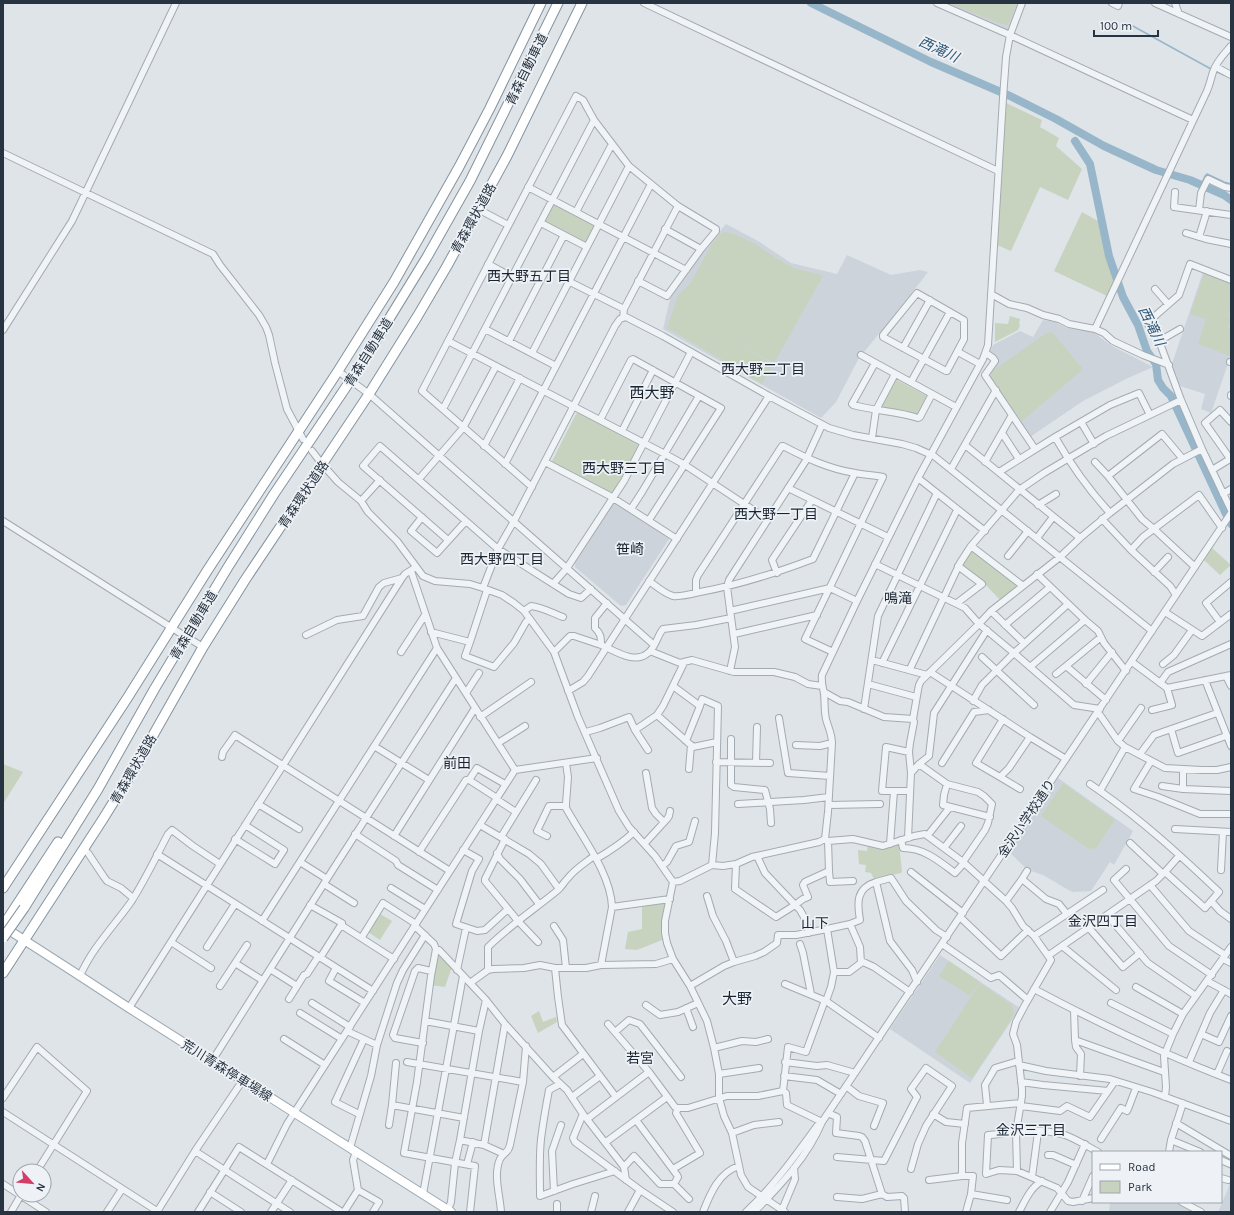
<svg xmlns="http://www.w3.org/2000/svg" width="1234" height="1215" font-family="Karla,'Noto Sans JP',sans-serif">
<rect width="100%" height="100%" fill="#dee4e8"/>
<path fill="#ccd3db" d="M945 3H1019L1007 31Z
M726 224 758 241 791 263 837 274 847 255 891 275 920 270 928 272 904 303 859 358 836 402 821 418 663 329 670 299 674 292 706 248Z
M1203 272 1231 282V358H1230L1211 413 1201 409 1205 394 1180 386 1172 364Z
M1043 320 1055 322 1067 328 1093 332 1112 346 1153 367 1128 378 1083 401 1030 437 988 375 998 360 990 352 993 345 1020 331 1033 337Z
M617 502 668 536 669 539 626 605 621 606 575 567V562L613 503Z
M1058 778 1133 831 1114 865 1110 862 1091 891 1072 892 1043 875 1028 870 1009 852Z
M940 955 1020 1008 970 1083 890 1029Z
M1231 1179V1212H1218L1228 1189Z
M1110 1202H1178L1190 1208V1212H1109Z"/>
<path fill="#c7d3bf" d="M948 3H1017L1008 25 999 23Z
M1006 103 1042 120 1040 127 1059 138 1056 146 1082 169 1068 200 1040 187 1011 251 997 245Z
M555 204 595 225V227L587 242H585L545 223 544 220 552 205Z
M1082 212 1098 221 1107 259 1114 282 1107 296 1054 271Z
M725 232C749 236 767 254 788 265 798 271 812 271 823 276L774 363 733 341 773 364 762 384 722 361 729 347 722 360 667 328 678 295 690 284 713 242 720 234Z
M1204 274 1231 284V307L1228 316 1231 319 1228 328 1231 329V356L1198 344 1206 319 1190 314Z
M1010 316 1020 319 1019 323 1020 326 1018 330 995 342V323L1008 324Z
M1048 332 1053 333 1082 368V370L1022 421 990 378 992 371Z
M897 380 927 396V399L919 413 916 414 882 408 881 406 895 381Z
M580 412 638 443 639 446 613 492 610 493 553 463 552 461 576 414Z
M1212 548 1231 565 1220 575 1204 560Z
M971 550H974L1016 585 1017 588 1000 600 985 584 963 566V565Z
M3 764 23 772 3 804Z
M1063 783 1115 820 1096 848 1089 849 1041 816Z
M899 844 902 871 901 873 874 879 871 873 865 872 866 865 859 864 858 850 867 851 868 845 885 848Z
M665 903 661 925 662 940 637 950 625 949 628 932 642 929V907Z
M380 914 392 921 380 940 368 932Z
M437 953 452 967 445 987 431 985Z
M949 961 980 982 970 996 939 976Z
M980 983 1012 1005 1014 1014 1011 1020 972 1078 935 1052Z
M539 1011 543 1022 556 1017 557 1022 538 1033 531 1016Z"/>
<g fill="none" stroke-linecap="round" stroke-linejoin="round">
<path stroke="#98b6ca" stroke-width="1.5" d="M1131 25 1211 69
M1217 72 1231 78
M1201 185 1205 176 1207 174 1224 182 1231 184"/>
<path stroke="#98b6ca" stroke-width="8" d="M811 3 931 62 1010 96 1056 119 1104 146 1156 170 1190 180 1224 195 1231 200
M1075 141 1090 164 1109 256 1123 297 1138 325 1147 351 1156 364 1158 380 1163 388 1171 396 1226 514
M1230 522 1231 524"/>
<defs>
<path id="minor" d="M644 3 998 171
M937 3 1010 35 1193 120
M1112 3 1118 6 1119 3
M1155 3 1231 37
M1175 3 1179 14
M1216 67 1231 75
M3 153 213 254 220 265 259 315 266 327 269 335 275 363 287 409 303 439
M528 187 686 270
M1175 192 1174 207 1231 215
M478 209 508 225
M1199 210 1201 193 1208 179 1225 187 1231 188
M576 212 612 144
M541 223 587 247
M665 229 701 249
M1186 233 1206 239 1231 244
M1199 237 1207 211
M488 264 512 277
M1231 280 1190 264 1179 295 1147 323C1154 331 1160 336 1161 346L1181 400 1202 449 1231 510
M570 282 624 309
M1155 289 1168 304
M917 293 964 320V339L947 371H946L883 337V335L887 330Z
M991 294 1009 304 1027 308 1043 315 1059 319 1069 324 1095 329 1104 333 1113 341 1143 355 1169 365
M623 318 624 309 678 206
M485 329 556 366
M1095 329 1207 91C1210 84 1211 78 1213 72 1216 62 1224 54 1231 46
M3 330 72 221 176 3
M1161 340 1180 329
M448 341 665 454 685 465 767 519
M509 341 564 235
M903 348 930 300
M958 352 980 364
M532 353 629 166
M986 353 993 358 995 361 985 375 1035 449
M861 355 956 407
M1230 362H1231
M875 363 852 404 853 405C875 411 897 411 918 418L920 417 932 394
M338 371 369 394 654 645
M911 382 950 312
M1231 395V396
M443 409 594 120
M600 420 631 360 633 359 721 408 649 520
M1081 422 1094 444
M1231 422 1220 410 1205 423 1231 460
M622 431 653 370
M1002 433 1019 459
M1055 437C1071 465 1088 489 1110 513
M872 438 876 410 895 374
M965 445 1080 538
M484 446 520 378
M312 451 322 464 338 482 361 501 368 512 397 541 423 576 435 581 470 584 483 588 502 595 514 603 524 611 554 652 578 717 619 811 629 827 655 856 673 882 665 921V933L667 943 673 959 690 986 707 1021 714 1048 719 1074V1098L724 1116 732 1133 741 1175 748 1187 785 1212
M1182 458 1162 434 1108 476 1142 519 1154 529 1195 567
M545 462 610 496 677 539
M985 462 1012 415
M1095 462 1108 476
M505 464 651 184
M951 469 996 390
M1212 470 1230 459
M999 472 1055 437 1110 405 1139 393 1150 415
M918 478 985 531
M419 479 463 428 496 366
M532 487 422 391 576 96 583 100 594 120 629 166 678 206 716 229V231L701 249 667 296 638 281
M788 488 888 537
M1223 494 1231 489
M361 501 380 480
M1038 505 1056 494
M631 509 642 492 699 396
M422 517 411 531 437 553 466 521
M1102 519 1131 550 1170 586 1176 595
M3 521 180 633
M1037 538 1053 517
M448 540 363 466 380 446 498 549 569 594 581 598 591 589
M971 546 1023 586
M1131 550 1143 537 1199 495 1222 528
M1008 556 1028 531
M875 564 965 608 979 624 1014 653 1074 705 1100 709
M411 571 437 648 515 770
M1154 572 1168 557
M777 573 772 560 812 500
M1037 574 1085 620 1098 631 1104 643 1126 671
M649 581C656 586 665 594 673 596 681 597 692 594 700 592 739 585 776 573 813 559L855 473
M553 584 567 568 624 481 691 352
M483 588 498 549 514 521 615 326 620 319 626 317 663 336 769 396 829 428 853 435 902 444 916 448 934 456 1152 631
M696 593V580L698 575 782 446H783C806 458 829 469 855 473 865 475 874 475 883 477L805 639 833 652
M957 603 982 584 958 566
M524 611 531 606C542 607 552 613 563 617
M730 611 830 588 857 601
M991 611 1024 643
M1165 612 1202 636 1231 614
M1220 622 1206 603 1231 582
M1005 625 1050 587
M431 632 470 642 487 590
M734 634 817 615
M306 635 337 620 363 616 379 587 384 583 402 578
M1101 637 1066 666 1106 700
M190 639 203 647
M470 642 465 656 494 667 514 643 526 622 529 619
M601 645C601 637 601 634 595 628V618L607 603
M650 651 680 663 692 660 734 672H774L795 677 808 684 822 686
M401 652 425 615
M554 652 570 636H574C583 639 592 642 601 645 614 650 634 665 648 653 656 647 657 636 663 629L696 625 731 618
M982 657 1034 705
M872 660 927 675
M1132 662 1167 688 1231 675
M882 663 957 510
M1163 664 1174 655 1192 630
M1030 667 1085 620
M910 669 960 563 971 546 1019 490 1044 473 1106 436 1181 400
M730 671 735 647 727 587 729 580 805 462 822 425
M930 672 1030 737 1066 759
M1056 674 1066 666
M1226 676 1231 686
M1205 680 1231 746
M1160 683 1168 672 1231 644
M868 684 916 697
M1086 684 1112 652
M673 686 700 706 702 699 718 706 715 833 712 865
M568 691 583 682 588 676 769 396
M824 692 840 701 848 702 884 717 913 719 918 690 919 685 921 681 979 624 991 611 1060 557 1080 538 1110 513 1173 464 1202 449
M466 693 479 673
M973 701 982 685 1014 653 1068 604
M864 709 878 616 937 493
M1152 710 1172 705 1167 688
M1097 713 1100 715 1118 741 1125 747 1165 768 1202 770H1217L1231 767
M657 715 693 747 717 742
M480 717 531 682
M779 718 788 773 830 776
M1003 719 976 763 1000 777 1009 768 1030 737
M1171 729 1178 753 1226 736
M635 730 648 750
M586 732 600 728 629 717 635 730 657 715 663 706 684 663
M731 739V785L734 787 765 790 770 809 771 823
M686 741 700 706
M1118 741 1141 708
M498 743 525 726
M796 745 820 746 832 743
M374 746 429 780
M1125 747 1100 791C1143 821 1181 856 1219 892L1205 908 1165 872
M1140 754 1154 735 1217 713
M222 757 223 752 235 735 450 871
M1151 761 1134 789 1158 797 1200 814H1231
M716 762 770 763
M566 763 568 777 566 804V808C582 837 611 874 612 907L601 965
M756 763 757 727
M942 763 974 712 989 710
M919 764 929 756 934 713 987 630
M689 769 691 745
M1183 769V789L1231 791
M646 773 652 808 656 814 664 822
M911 773 909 752 910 743 914 722 913 719
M1000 777 1020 789
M469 780 477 768 505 784
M947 784 944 795 943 805 990 817
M1090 784 1100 791
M1162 786 1183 789
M894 791H882L886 747 909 752
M496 799 516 812
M258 804 299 829
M738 804 804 800 829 797
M829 805 880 804
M480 825 529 854 541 864 559 889
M1175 829 1231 832
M355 834 396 861 398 865 438 890
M928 835 950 807
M394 836 475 708
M547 836 537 831 549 806H566
M501 837 536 780
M908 838 911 773 919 764 947 784 978 792 984 796 992 804 988 823 985 830 963 862
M235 839 275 864 284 850 245 825
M505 839 485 879V881L518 921 538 942
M825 839 828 841 853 839 883 846 914 836 925 834 963 862 1006 901 1012 908 1023 926 1034 936 1051 960 1025 1005 1016 1022 1013 1034 1017 1045 1022 1089V1096L1016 1132 1017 1171
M901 840 903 848C924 848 939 861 955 873L964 863
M645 843 667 819 669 816 670 811
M1130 843 1163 874
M890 844 894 791H910
M944 848 961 826
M84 849 88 853 104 877 107 881 121 888 133 898
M463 850 479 859 472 871 456 924 477 931 485 930 508 909
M419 852 466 780H469L497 798
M497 853 500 859 520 879 539 904
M157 854 373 991
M757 856 765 873 800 910 804 917 809 933
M596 859C610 851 622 843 634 832
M300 862 327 879
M736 864 735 889 776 917 795 905 803 899 808 897 803 885 805 882 829 871 828 841
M662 866 667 862 676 846 689 842 695 821
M1126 869 1114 880 1169 946 1212 975
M1221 870 1223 832
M829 871 830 882 853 881
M911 872 963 913
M1022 879 1027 871
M673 882 680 881 712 865 723 866 736 864 752 857 819 842 825 839 828 812 832 743C832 734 828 727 826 719 824 710 825 702 824 694 823 687 821 682 822 675L857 601 918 478 983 359 988 345 1003 98 1006 57 1010 35 1022 3
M324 884 354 903
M1150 885 1189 931 1225 955
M391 888 425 909
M707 896 713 916 726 941 734 962
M1006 901 1022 879 1046 899 1059 904 1067 914
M1211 901 1220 911 1231 919
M310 905 342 923 341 925 394 959
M612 907 670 899
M1107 915 1148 963 1196 996
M960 917 1001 956 1028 930
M262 921 437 648
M415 926 434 944 436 949 431 976 417 1082 404 1153 475 1166 470 1212
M554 926 563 940 566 968
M1089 928 1123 967 1140 953
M827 929 850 924 860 920C857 903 856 888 876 882
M1034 936 1103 890
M362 937 383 903 416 924
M171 942 211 968
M800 944 803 953 811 994
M942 944 991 978 999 975 1028 1000
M1062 946 1116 990
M207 947 235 904
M436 949 439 950 486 1000 505 1024 553 1077 567 1090 583 1114 624 1167 626 1180
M1049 955 1156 881 1165 872 1179 856
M320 958 341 925
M1223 959 1231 963
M861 961 874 967 910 992
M235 963 262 980
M336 968 329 981 365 1003
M555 968 558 997 562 1025 616 1097
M270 969 297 986
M457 970 466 928
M488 970V947C509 926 535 909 558 890 562 886 564 882 568 878 575 869 585 863 594 856
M834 972H849L861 963 860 947 850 924
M80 976C92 948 114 926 131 902 145 880 156 857 168 834L172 830 193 846 220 864
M1207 981 1231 994
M917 982 912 970 890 941 876 882 891 878 906 901 936 930 947 937
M470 983 488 970 493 969 524 968 540 965 555 968H586L601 965 656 964 673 959
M785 984 826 1001 879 1038
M220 986 247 945
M690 986 724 966 734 962 755 956 764 952 777 943 778 935H796L827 929 834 972 831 987 826 1001
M1136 987 1183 1014
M1034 989C1098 1023 1163 1054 1231 1080
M289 999 304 975 307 974 318 957
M312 1003 350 1027
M1111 1003 1173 1034
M646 1005 660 1015 678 1012 698 1003
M129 1008 402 578 405 574 416 567
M686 1008 693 1027
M1074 1010 1075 1040 1164 1072
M300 1013 342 1039
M425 1021 479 1031 460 1140 484 1145 504 1154
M608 1024 649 1072 675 1107 678 1108H688L727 1096H758L783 1091
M347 1031 377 1045
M479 1031 486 1000
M615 1032 629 1020 640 1024 681 1077
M1201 1034 1219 1042 1231 1016
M284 1039 325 1065
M1075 1040 1076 1047 1081 1054 1080 1076
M423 1043 395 1038 393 1035 415 971 418 968 431 971
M714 1048 742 1041 756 1042 768 1039
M212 1061 332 871 456 678
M407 1062 523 1082
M785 1062 817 1066 827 1065 855 1073
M1189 1062 1210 1013 1224 990
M396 1063 392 1105 464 1118
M1019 1065 1046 1071 1110 1079 1152 1092 1231 1121
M719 1074 759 1068
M1217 1074 1227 1051
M784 1076 817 1080 841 1094
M553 1077 583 1054
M1021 1082 1043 1085 1108 1091
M560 1084 549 1090C546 1106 543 1123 541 1139 539 1158 540 1177 540 1196L573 1184 615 1171
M846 1086 859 1096 883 1103 874 1126
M572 1097 600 1076
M1165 1097 1166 1087 1164 1056 1173 1034 1183 1014 1231 947
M3 1098 37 1047 87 1091 37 1171
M987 1105 985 1085 995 1068 1018 1061
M1021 1106 1060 1111 1067 1106 1090 1117 1115 1081
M3 1112 157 1211
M828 1113 837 1117 836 1133 859 1136 862 1137 865 1141 882 1194
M359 1114 335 1102 364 1039
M583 1114 573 1138 575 1142 640 1190 673 1212
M933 1114 946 1122 965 1124
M587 1119 649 1072
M636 1120 677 1175 678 1177 674 1184
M822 1122 787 1105 786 1093 783 1091 788 1047 806 1052 825 1000
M1176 1123 1231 1156
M389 1125 392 1105
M732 1133 754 1125 779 1122
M1101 1139 1121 1108 1127 1111 1128 1109 1136 1088
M1171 1140 1200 1152
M606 1142 667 1097
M484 1145 505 1024
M350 1148 371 1076 377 1045 397 983 403 970 425 935
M195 1151 290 1212
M356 1152 353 1160 358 1190 379 1202 373 1212
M1169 1152 1171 1140 1183 1103
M1048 1155H1053L1076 1165
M837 1157 884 1161 917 1097 911 1089 926 1068 952 1086 926 1126 918 1144 911 1169
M1221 1160 1230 1164
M267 1164 287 1124 515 770 597 758
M467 1164 473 1142
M624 1167 634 1156 660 1184H674L689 1199
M673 1169 700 1153 676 1113 678 1108
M960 1176H973L971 1194 966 1212
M1032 1177 1038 1132
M1221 1178 1228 1180
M929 1180 962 1176V1143L967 1108 1021 1103
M3 1184 20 1195
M554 1191 552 1151 561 1125
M210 1192 241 1212
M423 1194 463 976
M971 1194 1007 1200
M20 1195 46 1212
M837 1197 862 1199 882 1194 887 1197 902 1196 904 1198 905 1212
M1093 1198 1073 1202 1068 1201 1057 1188 1017 1171 999 1170 986 1174 988 1135C997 1135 1006 1132 1015 1132 1031 1130 1050 1131 1065 1135 1076 1139 1087 1146 1098 1152
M1082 1201 1093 1176
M1182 1202 1201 1212
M448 1210 451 1202 455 1163 460 1140
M782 1210 795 1179 794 1168
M11 1212 21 1195
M107 1212 122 1189
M157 1212 195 1151 243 1080
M198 1212 239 1147 342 1212
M271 1212 292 1180
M344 1212 358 1190
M501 1212C500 1195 493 1175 500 1159 503 1153 508 1154 510 1145L523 1082 526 1046
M557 1212V1204
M591 1212 595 1196
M628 1212 640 1190
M703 1212C710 1194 719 1172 739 1166
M746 1212C774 1186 795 1156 817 1126
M754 1212C780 1186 808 1156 822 1122L1231 513
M1019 1212C1025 1201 1030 1188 1042 1181
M1050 1212 1068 1182 1085 1144"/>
<path id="major" d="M4 927 80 976 129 1008 451 1212"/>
<path id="highway" d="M362 363 427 257 470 181 558 3
M3 888 128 697 207 571 338 371 394 282 459 167 490 108 541 3
M24 908 98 789 155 688 228 567 274 494 340 396
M3 926 58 842
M3 973 103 819 134 769 203 647 245 580 369 394 417 317 447 266 507 156 582 3"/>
</defs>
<use href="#minor" stroke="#a3abb2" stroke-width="8"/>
<use href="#major" stroke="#9da9b5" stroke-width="10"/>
<use href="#highway" stroke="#8593a0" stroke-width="11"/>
<use href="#minor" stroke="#f1f4f7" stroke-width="6"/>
<use href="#major" stroke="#fff" stroke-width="8"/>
<use href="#highway" stroke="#fff" stroke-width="9"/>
<defs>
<path id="highway-bridge" d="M340 396 362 363
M3 938 24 908"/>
</defs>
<use href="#highway-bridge" stroke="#8593a0" stroke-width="11" stroke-linecap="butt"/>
<use href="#highway-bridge" stroke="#fff" stroke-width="9"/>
</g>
<g text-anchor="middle" stroke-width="3.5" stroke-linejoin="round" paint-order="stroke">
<g font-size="13" fill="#273340" stroke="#eef2f6">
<text transform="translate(526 69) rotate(-64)" y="5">青森自動車道</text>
<text transform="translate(473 218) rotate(-61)" y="5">青森環状道路</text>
<text transform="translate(368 352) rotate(-58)" y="5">青森自動車道</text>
<text transform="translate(303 494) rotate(-56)" y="5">青森環状道路</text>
<text transform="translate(193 625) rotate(-59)" y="5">青森自動車道</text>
<text transform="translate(133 769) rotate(-60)" y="5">青森環状道路</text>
<text transform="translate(1026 818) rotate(-56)" y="5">金沢小学校通り</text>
<text transform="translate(227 1070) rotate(32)" y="5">荒川青森停車場線</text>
</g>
<g font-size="14" font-style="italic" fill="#305775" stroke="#eef2f6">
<text transform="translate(939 49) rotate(25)" y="5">西滝川</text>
<text transform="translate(1152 326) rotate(64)" y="5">西滝川</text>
</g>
<g font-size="14" fill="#192431" stroke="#eef2f6">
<text x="529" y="281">西大野五丁目</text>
<text x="763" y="374">西大野二丁目</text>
<text x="624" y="473">西大野三丁目</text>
<text x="776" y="519">西大野一丁目</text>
<text x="630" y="554">笹崎</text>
<text x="502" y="564">西大野四丁目</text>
<text x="898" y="603">鳴滝</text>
<text x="457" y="768">前田</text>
<text x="1103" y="926">金沢四丁目</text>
<text x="815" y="928">山下</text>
<text x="640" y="1063">若宮</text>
<text x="1031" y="1135">金沢三丁目</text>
</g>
<g font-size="15" fill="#192431" stroke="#eef2f6">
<text x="652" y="398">西大野</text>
<text x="737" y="1004">大野</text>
</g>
</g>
<rect width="1234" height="1215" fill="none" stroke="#273340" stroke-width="8"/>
<rect x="1092" y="1151" width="130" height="52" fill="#eef2f6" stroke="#9ea6ad"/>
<rect x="1100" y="1164" width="20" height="6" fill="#ffffff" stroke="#9ea6ad"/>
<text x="1128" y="1171" font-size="12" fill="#273340">Road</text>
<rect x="1100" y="1181" width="20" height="12" fill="#c7d3bf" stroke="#9ea6ad"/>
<text x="1128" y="1191" font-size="12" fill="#273340">Park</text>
<g transform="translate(32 1183) rotate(117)"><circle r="19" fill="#eef2f6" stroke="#9ea6ad"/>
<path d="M0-3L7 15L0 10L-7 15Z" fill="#d33e67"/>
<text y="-6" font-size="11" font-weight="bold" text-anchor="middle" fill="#273340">N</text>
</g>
<path d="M1094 30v6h64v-6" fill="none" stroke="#273340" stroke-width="2"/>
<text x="1100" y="30" font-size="12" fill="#273340" stroke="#eef2f6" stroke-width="3" paint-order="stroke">100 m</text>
</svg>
